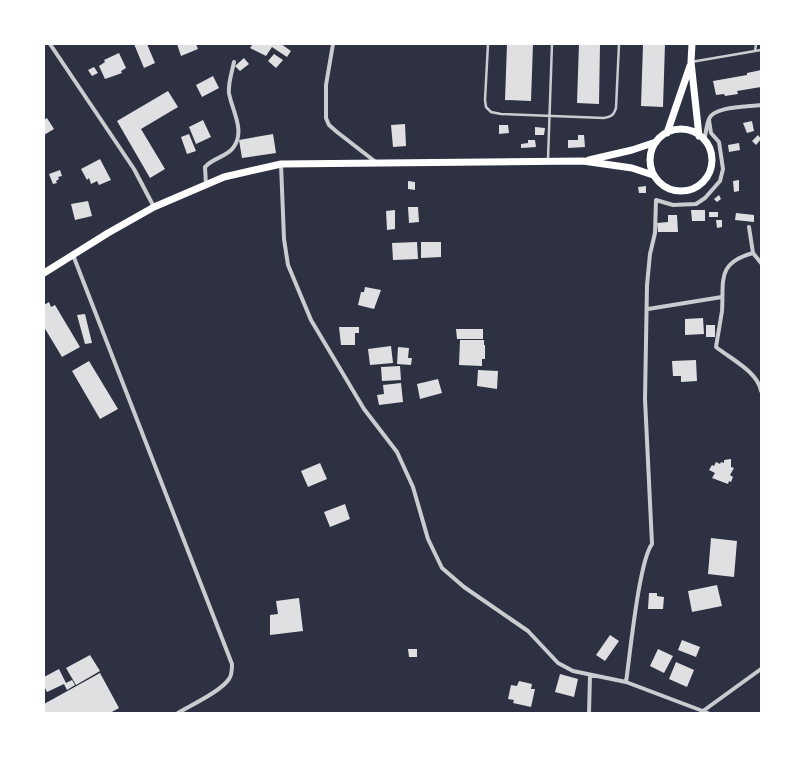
<svg xmlns="http://www.w3.org/2000/svg" width="805" height="757" font-family="'Alegreya Sans',sans-serif">
<rect width="100%" height="100%" fill="#2d3142"/>
<path fill="#e0e0e3" d="M134 44H147L155 63 144 68Z
M177 44H196L198 49 181 56Z
M253 44H281L291 51 287 57 272 47 266 56 250 48Z
M507 44H533L531 101 505 100Z
M579 44H600L599 104 577 103Z
M643 44H665L663 107 641 106Z
M119 53 126 68 121 71 122 73 105 79 99 66 105 62 104 60Z
M274 54 283 60 276 68 268 61Z
M244 58 249 64 240 71 235 66Z
M94 67 98 73 92 76 88 70Z
M761 70V87L737 91 738 94 725 96 724 94 716 95 713 81 747 75V73Z
M213 76 219 88 202 97 196 85Z
M168 91 178 107 141 129 165 169 150 178 117 121Z
M47 118 54 129 44 135V120Z
M203 120 211 137 196 144 189 127Z
M752 121 754 131 747 133 743 123Z
M405 124 406 146 393 147 391 125Z
M499 125H508L509 133 499 134Z
M535 127 545 128 544 135H535Z
M189 134 196 151 187 154 181 137Z
M273 134 276 153 242 158 239 140Z
M578 135H584L585 147 568 148V140H578Z
M758 135 761 139 756 145 752 141Z
M528 140H535L536 147 521 148V144L528 143Z
M739 143 740 150 729 152 728 145Z
M100 159 111 180 99 185 97 181 91 184 89 178 87 180 81 169Z
M60 170 62 176 58 177 59 179 56 181 57 183 53 184 49 174Z
M739 180V191L734 192 733 181Z
M408 181 415 182V190L408 189Z
M646 186V193H639L638 187Z
M719 195 721 199 717 202 714 199Z
M88 201 92 216 75 220 71 204Z
M408 207H418L419 222 409 223Z
M395 210V229L387 230 386 211Z
M691 210H705V221H692Z
M709 212H718V217H709Z
M736 213 754 215V222L735 220Z
M668 215H677L678 232H658L657 223 668 222Z
M716 220H722V227L717 228Z
M417 242 418 259 393 260 392 243Z
M421 242H441V257L421 258Z
M365 287 381 290 374 309 358 305 361 292H364Z
M49 302 51 307 55 305 80 347 62 357 44 327V305Z
M85 314 92 343 85 344 77 315Z
M703 318 704 334 685 335V319Z
M706 325H715V337H706Z
M339 327H359V333H355V345H341Z
M456 329H483V339H457Z
M460 340H484V345H485V359H482V366L459 365Z
M391 346 393 363 370 365 368 349Z
M398 347 409 348 408 358H412L411 365 397 364Z
M696 360 697 381 681 382V376H673L672 361Z
M89 361 118 409 100 419 72 371Z
M400 366 401 380 382 381 381 367Z
M478 370 498 371 497 389 477 386Z
M438 379 442 393 420 399 417 384Z
M401 383 403 402 379 405 377 395 384 394 383 385Z
M731 459V467L734 468 730 475 733 477 731 482 729 481 728 484 712 478 715 473 709 470 712 465 714 466 716 462 720 464 721 462 724 463V460Z
M320 463 327 479 308 487 301 471Z
M345 504 350 519 330 527 324 512Z
M711 538 737 541 734 577 708 574Z
M717 585 722 606 692 612 688 591Z
M649 593H657V596L664 597 663 609H648Z
M299 598 303 631 270 635V615L278 614 276 601Z
M610 635 619 641 605 661 596 655Z
M682 640 700 647 696 657 678 650Z
M408 649H417V657H409Z
M658 649 673 656 664 673 650 666Z
M90 655 100 671 76 685 66 668Z
M676 662 694 670 687 687 669 679Z
M59 669 66 683 72 680 75 685 67 690 64 684 47 692 44 686V677Z
M100 673 119 708 110 713H44V704Z
M560 674 578 679 574 697 555 692Z
M519 681 532 684 531 689H535L531 707 513 703 514 700 508 699 511 685 517 686Z"/>
<g fill="none" stroke-linecap="round" stroke-linejoin="round">
<path stroke="#caccd0" stroke-width="2.5" d="M488 44 485 100 486 107 491 112 501 114 604 118C611 117 614 115 616 108L619 44
M755 51 756 44
M691 62 761 50
M548 159 552 44"/>
<path stroke="#caccd0" stroke-width="4" d="M50 44 134 169 154 207
M333 44 326 85V118L329 125 337 132 377 163
M704 141C706 134 706 126 709 119 714 106 748 107 761 105
M281 164 284 239 288 265 311 320 364 409 397 452 413 487 428 539 442 568 464 587 528 631 558 663 573 671 626 682 708 713
M206 185 205 167C213 158 226 157 233 148 246 131 232 111 229 93 228 83 232 72 234 62
M749 227 753 253 761 263
M753 253C716 263 724 281 722 311 720 323 718 335 716 347 731 359 758 372 761 391
M73 255 232 664C232 669 232 675 229 679 220 692 191 705 178 713
M648 309 722 297
M626 682C630 655 639 561 652 544L645 399 647 285 650 254 655 233 656 200 673 205 696 204 705 198 720 181 723 169 719 142 711 133 709 120
M703 711 761 669
M589 713 590 676"/>
<path stroke="#fff" stroke-width="7" d="M692 44 691 62 699 136
M650 160a31 31 0 1 1 62 0a31 31 0 1 1-62 0Z
M667 133 690 66
M589 160 632 150 656 142
M44 273 108 233 154 207 224 177 281 164 583 161 632 168 653 175"/>
</g>
<rect width="805" height="757" fill="none" stroke="#ffffff" stroke-width="90"/>
</svg>
